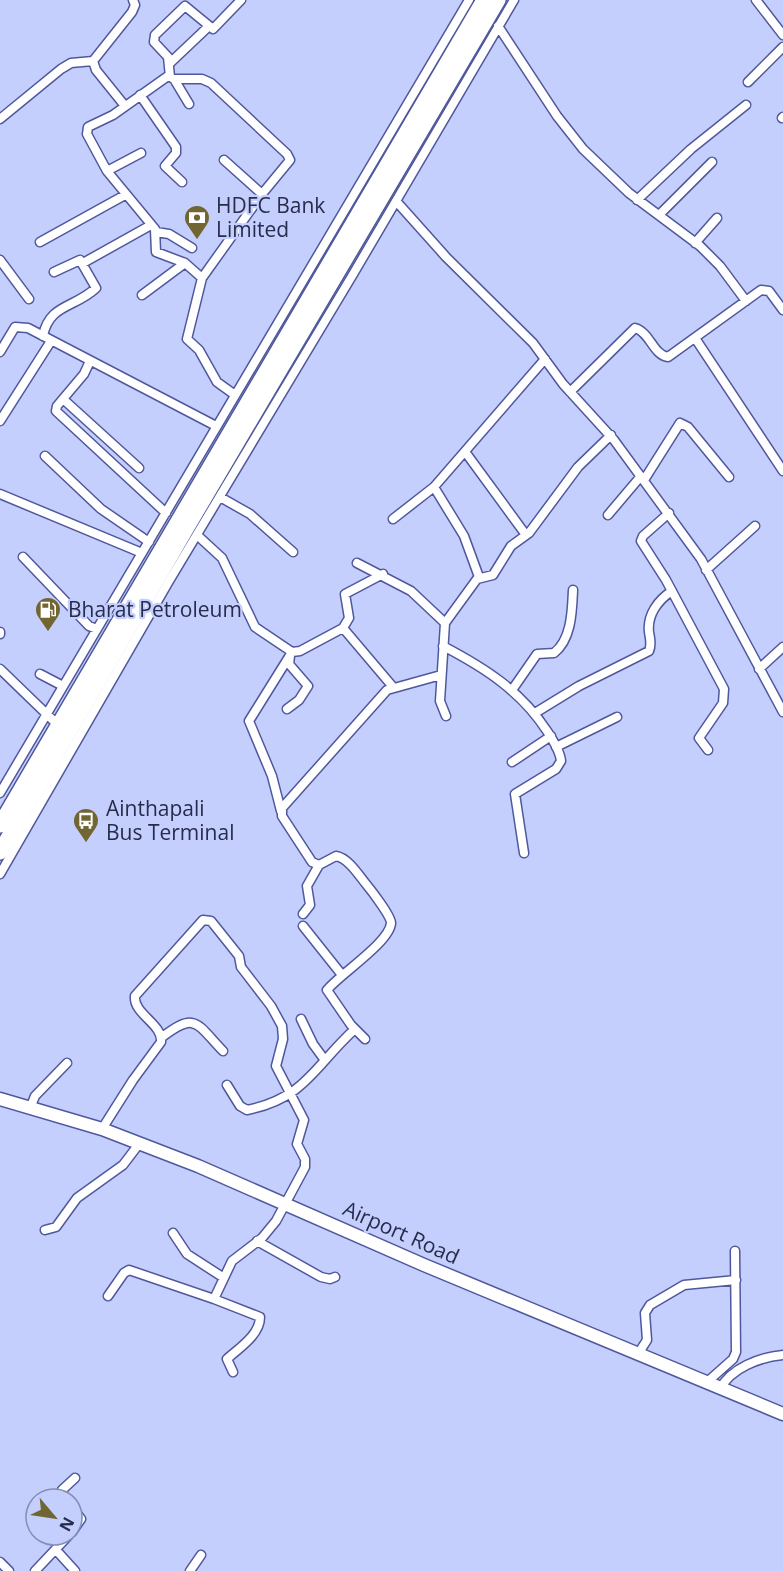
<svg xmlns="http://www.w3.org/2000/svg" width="783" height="1571" font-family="'Open Sans',sans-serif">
<rect width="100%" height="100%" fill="#c5cffd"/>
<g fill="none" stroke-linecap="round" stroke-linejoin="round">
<defs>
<path id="street" d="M756 0 783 35
M498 26 557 116 583 149 629 193 700 246 720 266 746 301
M170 63 208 27
M170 77 168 57 154 42 155 35 185 6 213 29 241 0
M174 79H202L211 83 287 154 290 160 262 194 202 278
M748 82 783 47
M140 95 176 147V153L165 166 182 182
M125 106 96 70 93 61 132 12 135 5 133 0
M782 118 783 117
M0 119 61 69 71 63 93 61
M141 153 107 171 155 229 156 252 185 263 202 278 187 339 199 350 217 382 235 395
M224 160 262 194
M107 171 87 134 88 127 113 115 168 76 174 79 189 104
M637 200 691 149 746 105
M396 201 446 257 533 343 563 384 614 440 701 559 783 712
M659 215 712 162
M156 232 169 234 192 248
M40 242 125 195
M695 243 717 218
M0 260 29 299
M83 263 151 225
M142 295 185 263
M43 336C49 304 75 308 96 288L80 260 54 272
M695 338 783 471
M0 352 15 327 28 328 216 426
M90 361 84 374 57 406 56 411 166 513
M570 392 635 328C650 332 653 355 668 357L761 290 769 291 783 310
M63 399 139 468
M0 421 51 341
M466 453 526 535
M45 456 101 509 149 542
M644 480 680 423 688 427 729 477
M434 487 464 536 479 577
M0 494 142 553
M220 497 250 514 293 552
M669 513 643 536 641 541 666 580 724 689 723 703 699 738 708 750
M608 515 641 476
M393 519 434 487 545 359
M197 535 222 558 255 627 292 652 300 651 343 628 349 618 345 594 383 574
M23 557 89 626 97 629
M357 563 411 591 445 623
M706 570 755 526
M343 628 393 687
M0 632V634
M443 646C485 668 521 691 547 731 553 740 560 751 561 761L556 769 515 794 524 853
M0 669 60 727
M759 669 783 647
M40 674 63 686
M512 690 537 654 554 653C572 639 572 610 573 590
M287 709 299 700 308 686 289 664 290 656
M535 713 579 686 649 651C652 644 650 639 649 632 647 615 658 600 672 591
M446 716 440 701 445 623 477 579 493 575 511 546 529 533 578 467 611 435
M556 747 617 717
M512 762 551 736
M0 793 469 0
M281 811 272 776 249 721 292 652
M0 874 169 581 352 276 514 0
M303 914 310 905 307 886 319 865
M303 926 342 975
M301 1019 313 1044 324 1059
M161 1038C196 1011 196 1023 223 1051
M365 1039 351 1025 327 990C340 974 390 942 391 923 391 916 371 890 366 884 358 874 348 858 336 856L319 865 312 862 282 816V808L387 690 441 675
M227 1085 240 1106 247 1110C306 1098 315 1065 355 1029
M31 1106 35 1096 67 1063
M102 1129 133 1080 161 1042C163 1024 133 1014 135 996L203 920 211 921 239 956 241 967 271 1006 282 1026 283 1039 276 1066 304 1120 297 1144 305 1159V1167L276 1221 262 1238 232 1261 214 1299 260 1317C260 1335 239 1348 227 1359L233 1372
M45 1230 56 1227 77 1198 123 1165 139 1144
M173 1233 187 1254 224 1278
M257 1241 321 1277 330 1279 335 1277
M108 1296 124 1273 129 1270 214 1299
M638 1354 647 1340 645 1313 650 1305 684 1285 736 1280
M706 1383 733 1359 736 1352 735 1251
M720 1389C731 1368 760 1357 783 1355
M64 1499 61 1495 62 1490 75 1478
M72 1507 81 1519 72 1532
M56 1550 75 1571
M0 1562 9 1571
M35 1571 69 1535
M190 1571 201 1555"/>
<path id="secondary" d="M0 1099 102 1129 198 1166 424 1265 783 1414"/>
<path id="highway" d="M0 825 484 0
M0 852 186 529 498 0"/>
</defs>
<use href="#street" stroke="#4f589c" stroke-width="11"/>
<use href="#secondary" stroke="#4f589c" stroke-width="15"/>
<use href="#highway" stroke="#4f589c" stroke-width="18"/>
<use href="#street" stroke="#fff" stroke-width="8"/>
<use href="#secondary" stroke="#fff" stroke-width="12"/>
<use href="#highway" stroke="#fff" stroke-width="15"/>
</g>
<defs>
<symbol id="bank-pin" viewBox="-11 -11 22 30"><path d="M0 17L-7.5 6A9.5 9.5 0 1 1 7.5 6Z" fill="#716532" stroke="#c5cffd"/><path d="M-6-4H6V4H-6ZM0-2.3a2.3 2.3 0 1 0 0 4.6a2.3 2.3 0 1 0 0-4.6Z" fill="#fff"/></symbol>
<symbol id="fuel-pin" viewBox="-11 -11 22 30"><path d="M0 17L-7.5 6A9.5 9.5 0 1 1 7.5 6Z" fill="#716532" stroke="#c5cffd"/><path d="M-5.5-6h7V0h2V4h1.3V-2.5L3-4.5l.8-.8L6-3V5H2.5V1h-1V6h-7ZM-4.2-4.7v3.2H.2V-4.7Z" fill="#fff"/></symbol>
<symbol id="bus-pin" viewBox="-11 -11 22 30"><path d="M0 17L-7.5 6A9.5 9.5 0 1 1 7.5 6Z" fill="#716532" stroke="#c5cffd"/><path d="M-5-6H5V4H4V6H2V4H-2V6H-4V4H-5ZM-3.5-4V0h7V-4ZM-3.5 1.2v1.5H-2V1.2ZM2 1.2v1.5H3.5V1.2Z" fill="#fff"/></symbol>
</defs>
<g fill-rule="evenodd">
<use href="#bank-pin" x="182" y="203" width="30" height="40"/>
<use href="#fuel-pin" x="33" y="595" width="30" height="40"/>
<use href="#bus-pin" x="71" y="806" width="30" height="40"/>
</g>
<g text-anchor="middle" stroke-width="4.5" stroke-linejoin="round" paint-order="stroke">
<g font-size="21" fill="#282c4b" stroke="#c5cffd" text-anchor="start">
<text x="216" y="213">HDFC Bank<tspan x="216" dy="24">Limited</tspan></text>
<text x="68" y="617">Bharat Petroleum</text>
<text x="106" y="816">Ainthapali<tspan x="106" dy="24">Bus Terminal</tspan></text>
</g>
<g font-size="21" fill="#282c4b" stroke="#c5cffd">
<text transform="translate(401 1233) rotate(24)" y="7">Airport Road</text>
</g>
</g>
<g transform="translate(54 1517) rotate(119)"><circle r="28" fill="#c5cffd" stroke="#868eb6" stroke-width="1.5"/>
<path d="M0-4.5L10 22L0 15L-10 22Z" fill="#716532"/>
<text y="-9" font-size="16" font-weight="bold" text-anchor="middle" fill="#282c4b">N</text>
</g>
</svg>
